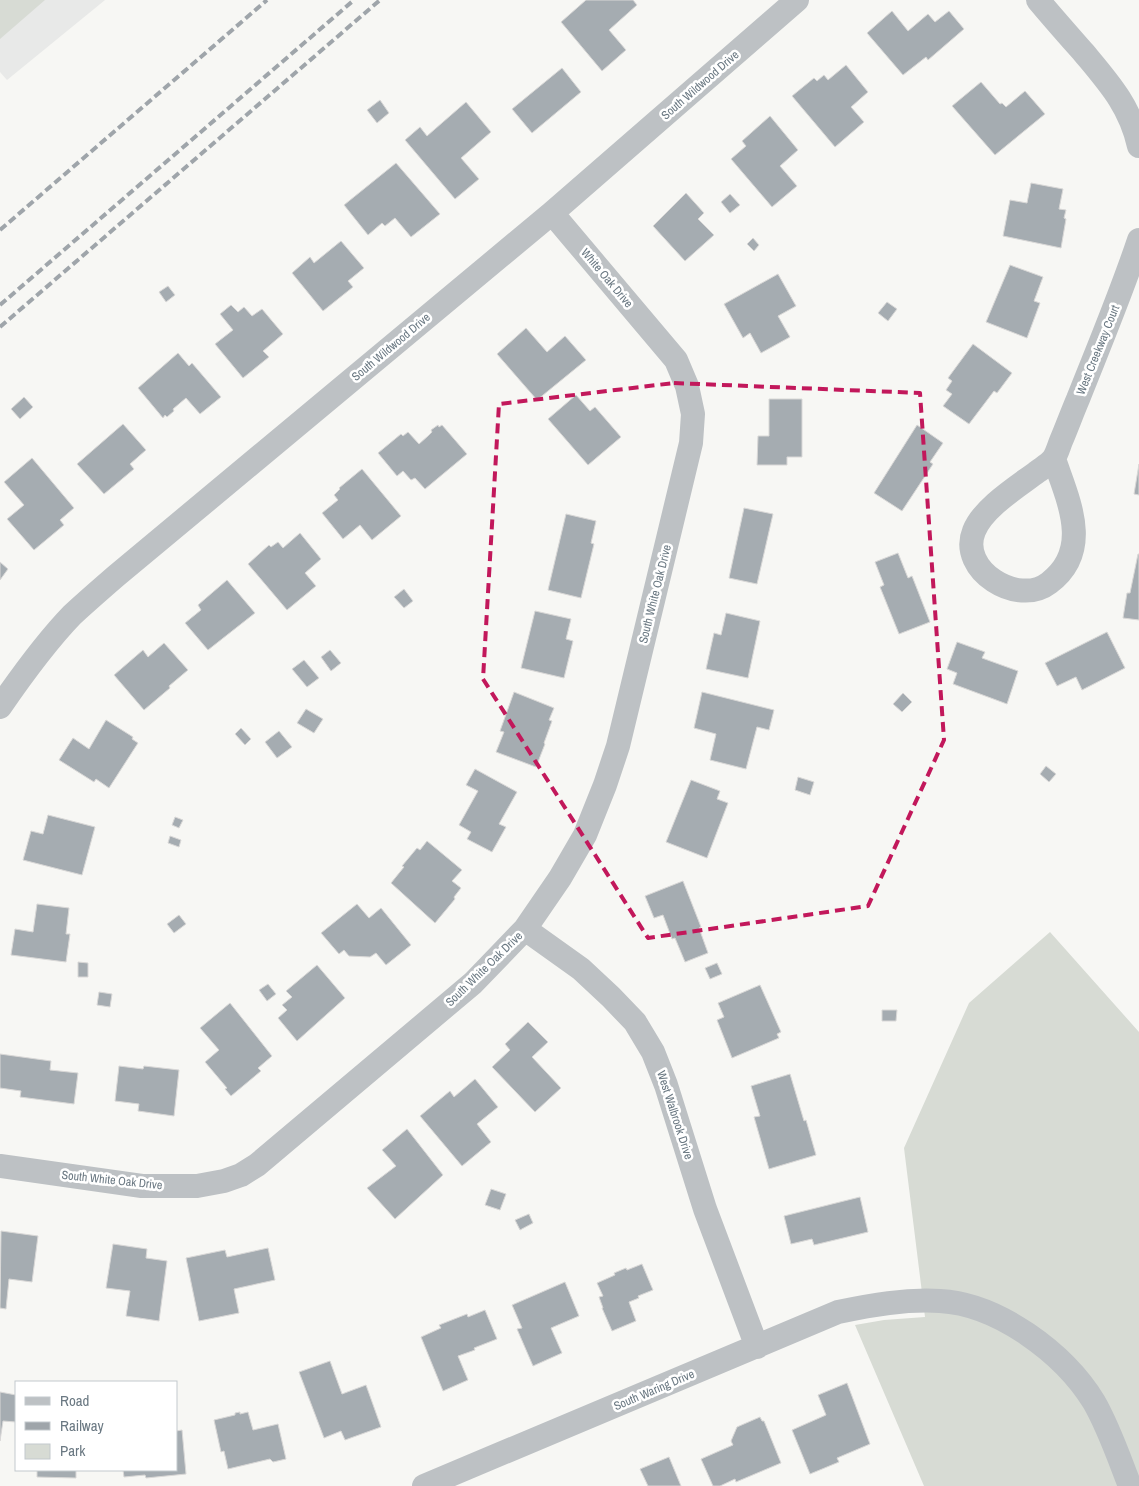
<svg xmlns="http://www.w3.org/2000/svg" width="1139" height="1486" font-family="'Archivo Narrow',sans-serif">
<rect width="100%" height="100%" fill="#f7f7f4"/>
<path fill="#e8e9e8" d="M0 0H105L7 80 0 72Z"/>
<path fill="#d7dbd4" d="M0 0H45L0 39Z
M1050 932 1139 1032V1486H924L855 1325 884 1320 925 1317 904 1148 969 1003Z"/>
<path fill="#a5acb1" stroke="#d9d8d7" d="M586 0H633L637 5 609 30 626 50 602 71 561 22Z
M892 11 908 31 928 14 935 22 949 11 964 29 928 60 926 57 903 75 867 33Z
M846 65 868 92 851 107 864 122 835 147 792 96 814 78 817 81 824 75 828 80Z
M562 68 581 92 532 133 512 109Z
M981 82 1000 104 1002 103 1006 107 1025 91 1045 114 995 155 952 106Z
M380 100 389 113 377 123 367 110Z
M466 102 491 132 461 158 479 179 455 199 405 140 420 127 427 136Z
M770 116 798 150 780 166 797 186 772 207 731 159 746 146 742 141Z
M396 163 440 214 411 237 395 218 385 226 382 223 368 235 344 205Z
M1031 183 1063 189 1059 209 1066 210 1064 218 1066 219 1061 248 1003 236 1010 200 1027 203Z
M686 193 704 213 698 219 714 235 685 261 653 226Z
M730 194 740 205 730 213 721 202Z
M753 238 759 245 754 251 747 244Z
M341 241 364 268 348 281 353 287 323 311 292 273 310 257 314 263Z
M1010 265 1043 277 1034 301 1040 303 1027 338 986 322Z
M778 274 796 306 778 316 790 337 761 353 750 333 743 338 724 304Z
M168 286 175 295 166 302 159 292Z
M887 302 897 309 888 321 878 313Z
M231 305 238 312 244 307 252 316 262 309 283 334 263 351 269 357 243 378 215 344 233 330 220 314Z
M526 328 547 352 565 336 586 360 537 400 497 354Z
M973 344 1012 373 997 393 994 391 969 424 943 406 952 394 946 390 952 381 948 378Z
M178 353 189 366 192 363 221 397 200 414 186 398 173 409 174 411 167 417 165 415 163 418 138 388Z
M576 395 590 411 595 407 621 437 588 465 548 419Z
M24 397 33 407 20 419 11 409Z
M769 399H802V457H787V465H757L758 436H769Z
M123 424 146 450 130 464 134 469 104 494 77 464Z
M438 425 439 427 442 425 467 454 425 489 415 478 411 480 403 471 397 476 378 453 401 434 403 436 408 432 419 444 428 436 432 432 431 430Z
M917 425 943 443 930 462 933 464 902 511 874 493Z
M32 458 74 508 60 520 64 525 34 550 7 519 24 505 4 482Z
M1139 464V495L1134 494Z
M362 469 401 516 372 540 360 525 343 539 322 513 338 500 334 495 340 489 339 488Z
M744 508 773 514 757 584 729 578Z
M566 514 596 521 591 543 594 544 581 598 548 590Z
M300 533 321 559 305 573 316 586 287 610 248 564 269 545 271 547 278 542 283 548Z
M898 553 908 578 912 576 930 622 899 634 880 587 884 585 875 562Z
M1138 554H1139V620L1123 618 1127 593H1130Z
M0 562 8 569 0 580Z
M227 580 255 613 208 650 185 623 201 610 198 605Z
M404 589 413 601 404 608 394 597Z
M535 611 571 619 566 639 573 641 564 678 521 668Z
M726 613 760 621 748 678 706 669 714 633 721 635Z
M1107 632 1125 668 1082 690 1076 677 1057 686 1045 663Z
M957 642 985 652 982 658 1018 671 1007 704 953 684 957 673 947 669Z
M164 643 188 670 169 686 170 688 144 710 114 675 143 650 148 657Z
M330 650 341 663 331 671 321 657Z
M304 660 319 678 307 687 292 669Z
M514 692 554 708 549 720 552 721 544 743 545 744 536 767 496 752 504 732 500 731Z
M702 692 774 710 769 730 757 727 746 769 710 760 716 734 694 728Z
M903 693 912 702 902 712 893 704Z
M306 709 323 719 314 733 297 723Z
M106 720 133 737 132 739 138 743 109 788 96 779 94 782 59 760 73 738 89 749Z
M241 728 251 739 245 745 235 734Z
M279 731 292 747 277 758 265 742Z
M1046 766 1056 774 1049 782 1040 774Z
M475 769 517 792 499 824 506 827 492 852 467 839 471 832 459 825 478 791 466 785Z
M798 777 814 782 810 795 795 790Z
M691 780 720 791 717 799 728 803 707 858 666 842Z
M48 815 95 827 82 875 23 860 31 831 43 834Z
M175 817 183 820 179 828 172 825Z
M170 836 181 840 179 847 168 843Z
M427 841 462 870 452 881 461 888 454 897 455 899 435 923 391 883 404 867 402 866 417 848 420 850Z
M683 881 701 927 699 928 708 953 685 962 675 938 672 939 663 915 654 918 645 896Z
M37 904 69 908 66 934H70L66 962 11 955 15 929 33 932Z
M357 904 369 918 381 908 411 945 386 965 376 953 370 957 349 956 344 950 339 954 321 933Z
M179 915 186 924 174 933 167 924Z
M78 962 88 963V977H78Z
M717 963 722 974 710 979 705 968Z
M317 965 345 998 297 1041 278 1018 287 1010 282 1005 292 997 286 991Z
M268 984 276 994 267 1001 259 990Z
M760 985 781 1032 777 1034 779 1038 732 1058 717 1020 724 1017 718 1003Z
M99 992 112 994 110 1007 97 1005Z
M230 1003 272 1056 258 1068 261 1071 231 1096 225 1089 227 1088 205 1062 219 1050 200 1028Z
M882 1010H897L896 1021H882Z
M528 1022 548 1042 532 1057 561 1088 535 1112 492 1067 510 1050 505 1044Z
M0 1054 51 1061 50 1070 78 1073 74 1104 20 1097 21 1091 0 1088Z
M119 1066 143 1069 144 1066 179 1070 174 1116 138 1111 139 1104 115 1101Z
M790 1074 804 1121 806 1120 816 1155 769 1169 754 1117 760 1116 751 1086Z
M475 1079 498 1107 477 1124 491 1142 462 1166 420 1116 450 1091 454 1097Z
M407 1129 443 1175 395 1219 367 1188 396 1166 382 1150Z
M491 1189 506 1194 500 1210 485 1205Z
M860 1197 868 1232 814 1245 812 1239 791 1244 784 1216Z
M529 1214 533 1223 520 1230 515 1220Z
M1 1231 38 1236 32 1282 9 1279 6 1309 0 1308Z
M113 1244 147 1249 146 1258 167 1261 159 1321 126 1316 130 1291 106 1288Z
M268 1248 275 1280 234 1289 239 1313 199 1321 186 1258 225 1250 227 1257Z
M642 1264 653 1290 638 1296 639 1298 629 1302 636 1321 612 1331 602 1308H603L599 1297 603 1296 597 1283 615 1275 614 1273 626 1268 627 1270Z
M565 1282 579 1316 551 1328 562 1353 533 1366 517 1329 522 1328 512 1305Z
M485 1310 497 1339 474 1348 475 1350 458 1356 468 1380 443 1391 421 1337 441 1328 439 1325 467 1314 468 1317Z
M330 1361 342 1394 366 1385 381 1427 345 1440 341 1431 324 1438 299 1372Z
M847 1383 870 1444 837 1458 839 1462 810 1474 792 1430 826 1415 818 1395Z
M0 1392 16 1395V1422L3 1421 0 1441Z
M240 1412V1414L248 1412 253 1430 278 1424 286 1459 273 1462 270 1459 228 1469 224 1451 221 1452 214 1420 235 1415V1413Z
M760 1417 762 1421H764L781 1463 736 1482 735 1479 720 1486H713L701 1459 733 1445 731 1441 737 1427Z
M182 1430 186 1474 146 1478 145 1475 124 1477 123 1470H176V1431Z
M669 1457 681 1486H648L640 1469Z
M37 1470H76V1478L37 1477Z"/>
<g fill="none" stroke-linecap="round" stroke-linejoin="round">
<path stroke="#bdc1c4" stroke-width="24" d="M1038 0C1053 18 1069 36 1084 53 1109 83 1130 106 1139 146
M1054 459C1068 500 1093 550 1049 583 1018 607 958 570 974 531 983 508 1017 487 1037 472 1042 468 1050 464 1054 458 1057 453 1059 446 1061 441 1067 427 1072 413 1078 399 1099 346 1121 294 1139 240
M0 707C22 675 45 643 72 615 86 602 101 589 116 576L552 213 797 0
M525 929 581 969 611 997 635 1022 653 1052 666 1085 705 1209 757 1347
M0 1166 142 1186H197L224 1181 241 1175 257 1165 473 983 525 929 560 878 585 835 605 785 618 746 691 443 693 414 687 386 676 360 552 213
M424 1486 838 1312C872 1305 905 1299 940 1301 998 1304 1064 1353 1094 1402 1109 1428 1119 1458 1130 1486"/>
<path stroke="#9fa5aa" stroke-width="4" stroke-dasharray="8 4" stroke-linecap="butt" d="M0 230 267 0
M0 305 354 0
M0 327 380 0"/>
</g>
<path fill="none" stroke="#c2185b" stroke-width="4" stroke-dasharray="10 6" stroke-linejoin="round" d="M674 383 920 393 944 740 868 906 648 938 483 679 499 404Z"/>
<g text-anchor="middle" stroke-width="5" stroke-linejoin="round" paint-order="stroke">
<g font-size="12" fill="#6a7882" stroke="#fff">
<text transform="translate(700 85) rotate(-41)" y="4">South Wildwood Drive</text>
<text transform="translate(607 278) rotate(50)" y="4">White Oak Drive</text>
<text transform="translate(391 347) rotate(-40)" y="4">South Wildwood Drive</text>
<text transform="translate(1098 350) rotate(-68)" y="4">West Creekway Court</text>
<text transform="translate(655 594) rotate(-76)" y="4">South White Oak Drive</text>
<text transform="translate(484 969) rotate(-44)" y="4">South White Oak Drive</text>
<text transform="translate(675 1115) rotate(72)" y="4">West Walbrook Drive</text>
<text transform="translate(112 1180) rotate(6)" y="4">South White Oak Drive</text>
<text transform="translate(654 1390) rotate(-23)" y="4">South Waring Drive</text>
</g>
</g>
<rect x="15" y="1381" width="162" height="90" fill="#ffffff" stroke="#c3c9cd"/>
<rect x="25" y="1397" width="25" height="8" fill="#bdc1c4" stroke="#c3c9cd"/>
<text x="60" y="1406" font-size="15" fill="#6a7882">Road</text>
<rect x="25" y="1422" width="25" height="8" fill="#9fa5aa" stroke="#c3c9cd"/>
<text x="60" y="1431" font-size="15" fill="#6a7882">Railway</text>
<rect x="25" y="1444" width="25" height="15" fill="#d7dbd4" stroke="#c3c9cd"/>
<text x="60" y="1456" font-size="15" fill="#6a7882">Park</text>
</svg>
